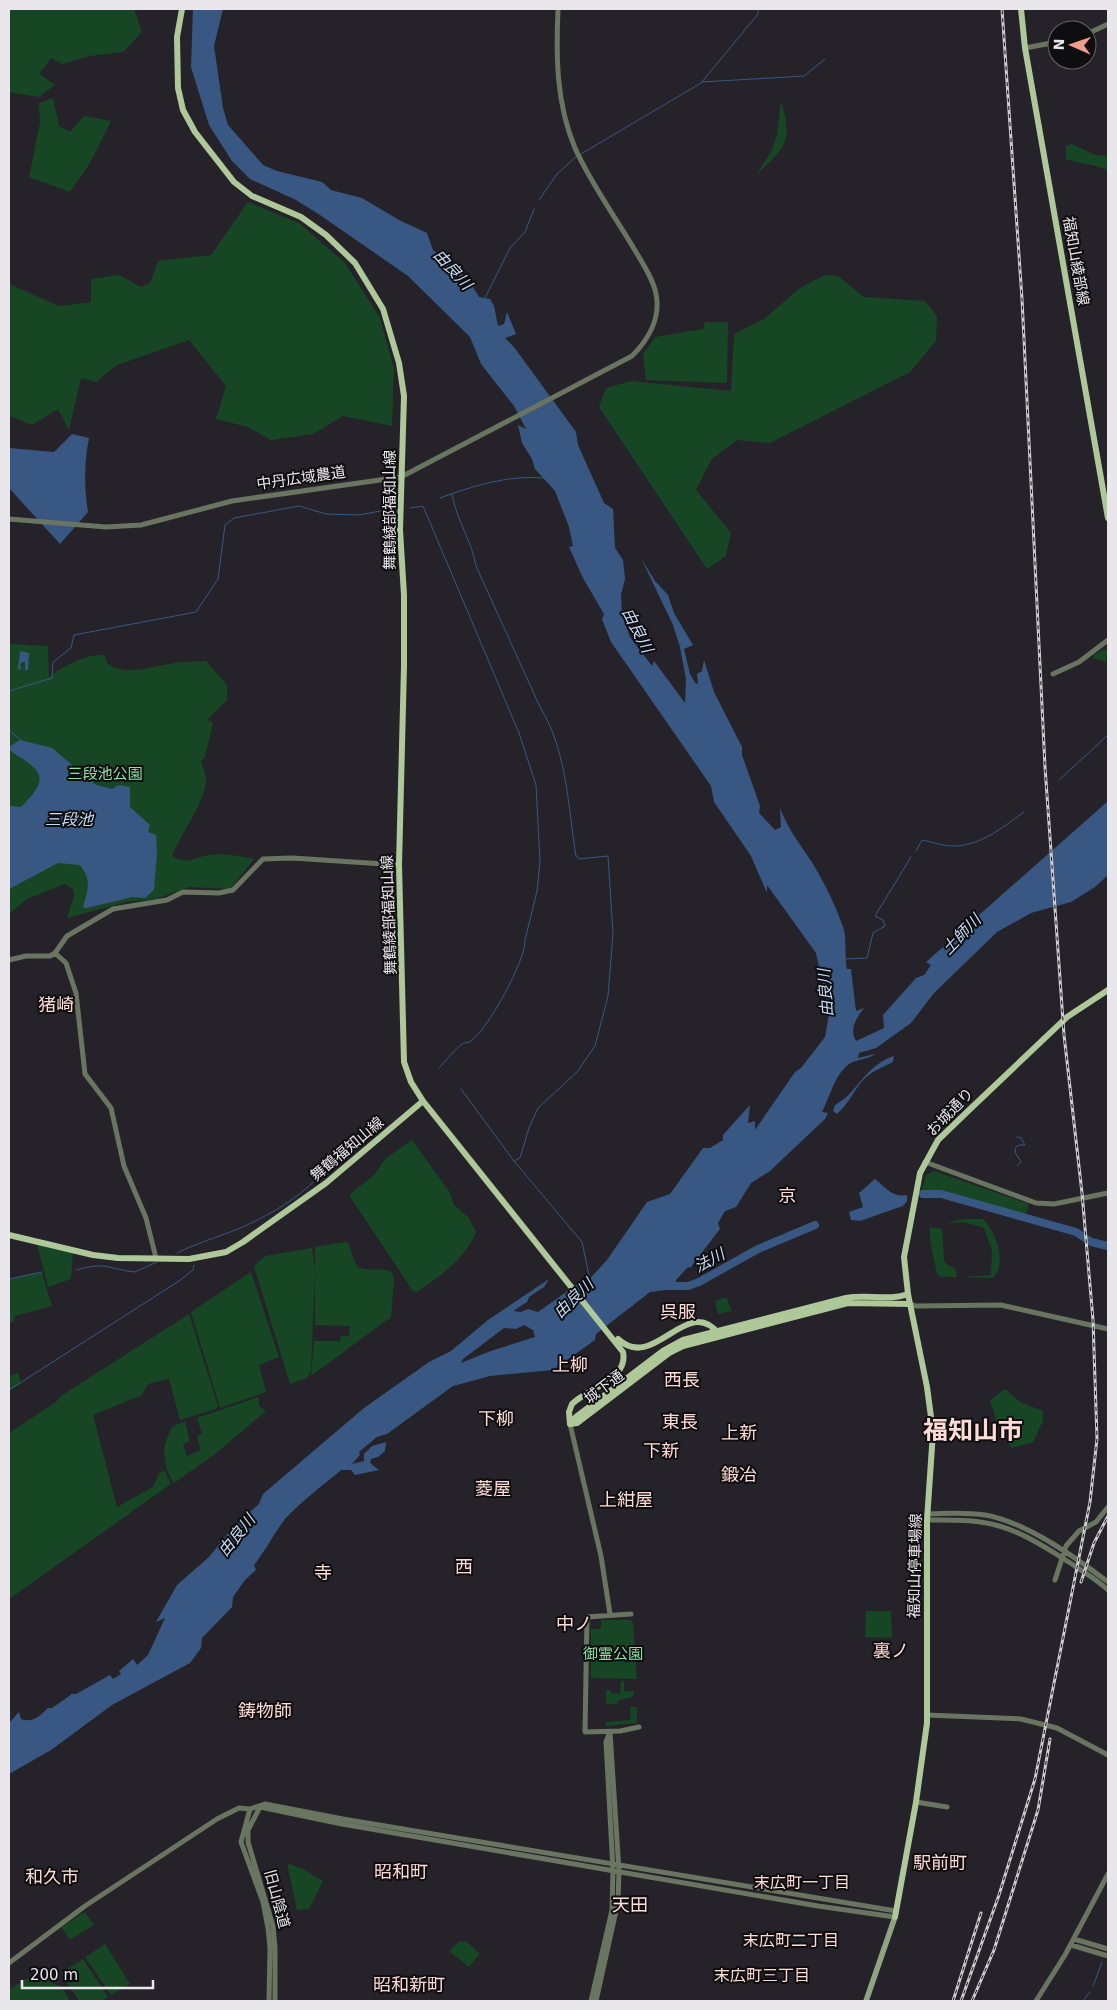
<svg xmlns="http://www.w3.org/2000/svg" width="1117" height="2010" font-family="'DejaVu Sans','Noto Sans JP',sans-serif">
<rect width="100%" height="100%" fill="#252329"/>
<path fill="#174625" d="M9 9H134L142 32 123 52 90 56 62 64 51 58 39 74 55 85 39 97 9 92Z
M53 98 59 126 70 132 84 116 111 121 90 163 70 192 29 177 40 123 39 103Z
M781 101C794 143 785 147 756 175L772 150 777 135Z
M1072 144 1095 155 1108 156V170C1094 164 1080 164 1066 159V146Z
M248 202 299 223 345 263 380 318 394 369 392 426 343 416 313 434 271 440 248 427 216 419 226 386 189 340 117 365 96 382 81 378 69 430 58 409 32 425 9 416V284L59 306 91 302V279L119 275 141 287 150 283 158 261 211 255Z
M825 275 838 276 864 297 925 301 937 316 936 341 910 372 770 443 737 440 712 459 696 490 731 533 726 556 707 569 599 407 606 388 631 381 731 391 734 334 764 319 800 288Z
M705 322H728L727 383 646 380 643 354 655 337 703 329Z
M9 644 48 646 49 677C65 665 85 654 105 655L107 663C126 676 144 668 164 665 178 662 192 661 206 661L227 685V700L207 720 213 723 205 757 201 761C202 766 206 774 206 780 206 801 180 835 172 856 192 866 191 857 210 855 224 853 239 856 254 859L230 889 189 887 156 899 126 902 67 918 74 896 73 889 65 884 27 899 9 914Z
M1104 649 1107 650 1106 662 1093 658 1094 655Z
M412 1140 449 1191 454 1205 469 1218 476 1232C466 1258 439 1277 417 1292L413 1291 349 1195 375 1174 385 1159Z
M934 1171 1029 1204 1026 1214 937 1191 922 1190 926 1175Z
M963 1219H983C997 1233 1007 1263 993 1278L961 1277 991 1275 992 1251 984 1228 964 1222 945 1223Z
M930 1227 942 1229 944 1261 947 1265 955 1268 957 1277H942L937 1274 930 1239Z
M345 1242 348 1243 357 1267C369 1272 381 1267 392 1272L394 1281 391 1317 311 1376 314 1341H340L341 1336H349L350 1326 315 1325V1247Z
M37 1244 73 1251 71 1279 48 1287Z
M312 1248 315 1270 311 1370 307 1378 290 1384 254 1266 265 1256Z
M251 1272 279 1357 259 1365 266 1392 220 1408 191 1312Z
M33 1273H42L52 1306 15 1316 13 1322 9 1323V1280Z
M726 1297 732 1311 718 1314 715 1301Z
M189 1314 218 1406 216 1409 180 1420 169 1379 148 1384 142 1395 93 1415 117 1507 153 1487 160 1472 165 1471 171 1484 9 1599V1433L56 1402 61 1396Z
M18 1373 21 1383 9 1391V1376Z
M1005 1389 1020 1402 1043 1411V1421L1033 1442 1011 1448 997 1422 990 1400Z
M259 1397V1406L266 1411 215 1454 174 1483C162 1465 161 1445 173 1426L185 1422 190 1441 183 1444 187 1456 201 1450 197 1436 202 1434 197 1418Z
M866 1611H891L892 1638 865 1637Z
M601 1620H631L633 1623 637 1679 591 1678V1629H601Z
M621 1681H624V1691H634V1695L629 1698 619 1700 617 1704H606V1690H610L611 1693 620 1694Z
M630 1707H637V1723L606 1726V1722L631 1720Z
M287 1863 303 1869 323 1881 309 1909 297 1910Z
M85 1912 94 1925 70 1940 61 1927Z
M460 1941 467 1942 480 1954 469 1967 449 1951Z
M105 1944 130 1984 111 1995 85 1957Z
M83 1959 108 1997 101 2001H79L61 1973Z
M36 1976 62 1987 70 2001H9V1990L24 1980Z"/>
<path fill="#385883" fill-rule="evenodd" d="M193 9H223L214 46 223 108 228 125 263 165 277 171 322 182 331 190 362 198 399 220 427 233 433 250 468 279 479 297 490 299 494 306 498 326 504 324 507 312 516 334 505 338 514 347 576 432 578 445 604 503 613 509 615 548 623 560 625 579 621 595 622 615 630 637 652 666 654 661 685 703 686 679 680 647 673 625 641 558 655 581 668 595 674 613 693 645 684 649 690 674 696 684 698 683 697 674 702 671 704 660 714 692 742 747V755L760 806 759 813 775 830 781 827 780 808C789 831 800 844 813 864 825 884 837 908 844 930 846 937 845 959 847 969H851L856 1011 864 1008C856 1018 849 1030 856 1041L884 1028 883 1015 916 978 924 975 931 965 926 962 1108 801V875L1095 887 1071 902 1031 913 997 932 934 993 911 1023 876 1048 859 1053 858 1058 875 1054C868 1059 861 1059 853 1062 836 1069 830 1097 822 1112L828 1113 825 1119 770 1171 751 1183 736 1207 725 1211 718 1223 720 1229 690 1268 688 1267 676 1280 674 1289 650 1292 596 1334 595 1340 553 1370 490 1376 453 1386 387 1434 377 1437 359 1452 360 1455 352 1464 364 1461V1454L372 1446 386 1442 385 1451 378 1457 371 1459 370 1463 379 1470 355 1475 351 1470H341C323 1485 302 1501 285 1519 274 1533 266 1550 254 1565L256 1570 245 1580 233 1597 232 1607 202 1638 201 1648 190 1663 112 1705 51 1750 9 1774V1723L19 1712 21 1719C33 1723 40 1716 48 1708H52L72 1694H76L110 1675 113 1679 121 1674 119 1671 133 1659 137 1665 148 1655 165 1618 156 1622 177 1585 209 1557 235 1525 259 1504 263 1494 364 1408 429 1362 451 1351 488 1320 549 1279 544 1287 529 1297 527 1302 513 1311 521 1312 528 1309 538 1312 579 1283 585 1284 607 1260 647 1202 670 1194 703 1148H710L723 1140V1135L750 1105 748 1123 755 1121V1130L795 1072 801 1068 825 1037 829 1014 816 953 767 885V893L751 856 714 802 711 786 611 642 602 619 604 614 583 578 569 547 573 546 569 527 555 491 535 469 532 459 522 443 518 425 526 429 514 406 481 364 470 337 408 276 320 215 296 200 250 179 232 161 209 125 191 67ZM524 1325 533 1330 535 1337 488 1352 461 1363 463 1359 504 1328 516 1329Z
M72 434 89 438C84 463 84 487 88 512L60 544 9 488V448L54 452Z
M20 651 29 653 28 670H25V662H22L20 665 21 670 18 669Z
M20 740 52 748 96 785 113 789 118 785 130 787V807L150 825 148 832 156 835 157 853 154 890 145 898 132 897 87 908 83 907C88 889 92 880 80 865L58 863 9 889V806L21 807C53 776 40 770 9 750V747Z
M894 1056 893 1062C881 1068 867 1073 859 1085 851 1096 848 1104 837 1114L833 1111 835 1105C858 1093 864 1066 894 1056Z
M875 1179C886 1188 893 1198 907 1195V1201L903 1206 860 1221 851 1220 849 1212 863 1207 859 1193Z"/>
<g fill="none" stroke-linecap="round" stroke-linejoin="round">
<path stroke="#385883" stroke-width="1" d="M702 82 804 76 825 59
M581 154 701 83 758 14V9
M539 200 557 174 577 156
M484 300 510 248 525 232 534 209
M452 494C456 519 472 541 476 566L540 707C567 750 568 807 576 856L580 859 608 856 613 934 608 996 595 1046 577 1072 538 1108 529 1128 520 1158 514 1161
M440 498C473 486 508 475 543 478
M410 508 423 506 519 733 536 785 540 862 537 891 525 940C526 960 488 1029 471 1041 469 1043 467 1042 464 1043 455 1048 446 1061 439 1068
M9 691 52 678 53 662 71 648 74 635 196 612 218 579 225 525 234 518 299 506 326 514 359 515 391 509
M9 730 21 740
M1059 780 1108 735
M916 851 922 840C932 842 943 846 953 846 981 846 1003 827 1024 812
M846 959 867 958 873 933 885 926 883 920 875 916 911 857
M461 1089 514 1161 582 1242 590 1280
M1017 1137 1021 1138 1025 1145H1019L1016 1147 1015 1152 1021 1162 1017 1166
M177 1253C197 1243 218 1237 238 1229 275 1213 306 1194 331 1163
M76 1270C107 1261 107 1269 135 1272L157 1262
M9 1279 42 1272
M9 1390 179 1281 193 1270 194 1265
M1093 1986 1102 1962
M1083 2001 1090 1992"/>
<path stroke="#385883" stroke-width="8" d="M923 1194H941L1076 1232 1091 1242 1108 1246
M666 1286H688L699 1282 758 1249 815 1225"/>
<path stroke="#697560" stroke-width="5" d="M1087 34 1108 24
M1025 48 1057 42
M9 519 106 527 141 525 232 501 401 477 632 356C648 340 661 318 656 294 653 278 641 261 633 247 614 215 590 182 575 148 556 103 556 56 558 9
M1053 674 1079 662 1108 640
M55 953 66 963 76 993 85 1074 111 1108 124 1166 146 1218 156 1258
M9 960 26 956H50L55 953 67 936 113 909 167 900 183 892 219 893 233 890 263 859 292 858 399 865
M925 1162 1036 1203 1054 1204 1108 1193
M910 1304 916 1306 1001 1305 1108 1329
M570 1424 601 1556 610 1614
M927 1514C946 1513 966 1512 985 1515 1026 1522 1075 1557 1108 1582
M927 1520C992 1519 1009 1524 1064 1559 1079 1569 1095 1578 1108 1590
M1055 1580 1066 1546 1079 1531 1096 1522 1108 1507
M631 1614 587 1617 585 1732 620 1731 639 1727
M927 1715 1021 1719 1057 1728 1108 1755
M916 1802 947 1807
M260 1807 342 1824 818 1906 895 1917
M260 1807 248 1830V1842L273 1926 275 1948V2001
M250 1809 241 1842 263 1902 268 1928 270 1948 269 2001
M1074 1939 1108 1949
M1071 1945 1108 1956
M9 1963 85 1906 217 1819 239 1808 250 1809 265 1804 343 1819 896 1911
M591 2001 612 1910 613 1870 606 1742 610 1732
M596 2001 618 1902 619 1871 610 1732
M1036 2001 1065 1955 1108 1874"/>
<path stroke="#90a481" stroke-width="5.5" d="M866 2001 895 1917"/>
<path stroke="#aec89a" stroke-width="6" d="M182 9 177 37 178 88 183 110 195 132 234 182 252 196 301 217 326 235 355 263 383 309 399 363 404 396 400 530 404 595V666L399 865 404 1062 411 1082 423 1101 623 1352C629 1380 587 1388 572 1404L569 1412 570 1424
M1021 9 1025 48 1108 518
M9 1235 93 1255 118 1258 189 1259 226 1252 243 1242 326 1183 423 1101
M618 1339C654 1373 687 1293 719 1334
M570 1424 576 1417 663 1351 683 1340 846 1298C866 1294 890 1301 908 1294
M570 1424 577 1423 669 1353 683 1346 848 1303 910 1304
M895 1917 916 1802 927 1723V1520L933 1432 927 1387 908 1294 904 1257 920 1173 938 1140 967 1112 1067 1017 1108 990"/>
<defs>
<path id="rail" d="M1081 1582 1094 1543 1108 1516
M953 2001 981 1913
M961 2001 999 1895 1035 1779 1090 1502 1097 1439 1093 1320 1082 1193 1064 1035 1045 767 1022 299 1002 9
M972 2001 994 1950 1038 1810 1050 1739"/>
</defs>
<use href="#rail" stroke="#ceccd0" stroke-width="3"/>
<use href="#rail" stroke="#0e0d0f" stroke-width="1" stroke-dasharray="4" stroke-linecap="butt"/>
</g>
<g text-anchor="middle" stroke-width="4" stroke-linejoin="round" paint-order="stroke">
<g font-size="15" fill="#e9e7eb" stroke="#0e0d0f">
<text transform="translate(1076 261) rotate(80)" y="5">福知山綾部線</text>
<text transform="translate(301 478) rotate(-8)" y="5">中丹広域農道</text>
<text transform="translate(390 510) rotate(-90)" y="5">舞鶴綾部福知山線</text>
<text transform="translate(389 915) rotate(-92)" y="5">舞鶴綾部福知山線</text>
<text transform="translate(950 1112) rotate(-46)" y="5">お城通り</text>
<text transform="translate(347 1149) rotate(-40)" y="5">舞鶴福知山線</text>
<text transform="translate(604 1387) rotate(-37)" y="5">城下通</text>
<text transform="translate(915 1566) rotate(-89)" y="5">福知山停車場線</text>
<text transform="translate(277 1899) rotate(75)" y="5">旧山陰道</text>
</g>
<g font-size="15" fill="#93dea3" stroke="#0e0d0f">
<text x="105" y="779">三段池公園</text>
<text x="613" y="1659">御霊公園</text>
</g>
<g font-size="16" font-style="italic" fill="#c6daf6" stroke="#0e0d0f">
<text transform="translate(453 269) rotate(48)" y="6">由良川</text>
<text transform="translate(638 630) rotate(63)" y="6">由良川</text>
<text x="69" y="825">三段池</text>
<text transform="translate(961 934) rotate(-46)" y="6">土師川</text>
<text transform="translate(825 993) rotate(-94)" y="6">由良川</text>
<text transform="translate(709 1260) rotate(-28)" y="6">法川</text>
<text transform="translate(573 1298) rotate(-44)" y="6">由良川</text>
<text transform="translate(236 1535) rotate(-51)" y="6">由良川</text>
</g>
<g font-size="16" fill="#fedbd5" stroke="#0e0d0f">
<text x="802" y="1888">末広町一丁目</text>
<text x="791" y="1946">末広町二丁目</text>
<text x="762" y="1981">末広町三丁目</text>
</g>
<g font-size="18" fill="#fedbd5" stroke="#0e0d0f">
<text x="56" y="1011">猪崎</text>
<text x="787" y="1202">京</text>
<text x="678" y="1318">呉服</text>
<text x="570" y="1371">上柳</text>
<text x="682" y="1386">西長</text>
<text x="496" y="1425">下柳</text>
<text x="680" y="1428">東長</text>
<text x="739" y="1439">上新</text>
<text x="661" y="1457">下新</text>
<text x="739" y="1481">鍛冶</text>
<text x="493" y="1495">菱屋</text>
<text x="626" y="1506">上紺屋</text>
<text x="464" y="1573">西</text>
<text x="323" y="1579">寺</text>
<text x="574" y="1630">中ノ</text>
<text x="891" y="1657">裏ノ</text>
<text x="265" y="1717">鋳物師</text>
<text x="940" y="1869">駅前町</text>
<text x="401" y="1878">昭和町</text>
<text x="52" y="1883">和久市</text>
<text x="630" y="1911">天田</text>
<text x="409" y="1991">昭和新町</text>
</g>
<g font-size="25" font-weight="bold" fill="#fedbd5" stroke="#0e0d0f">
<text x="973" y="1439">福知山市</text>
</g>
</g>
<rect width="1117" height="2010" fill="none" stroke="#e9e7eb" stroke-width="20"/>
<g transform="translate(1072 45) rotate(272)"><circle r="24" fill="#0e0d0f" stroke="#666467"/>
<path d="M0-4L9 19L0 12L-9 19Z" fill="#f59c90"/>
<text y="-8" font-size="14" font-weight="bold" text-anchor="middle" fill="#e9e7eb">N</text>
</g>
<path d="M22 1980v8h131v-8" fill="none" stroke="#e9e7eb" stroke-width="2.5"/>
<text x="30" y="1980" font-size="15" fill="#e9e7eb" stroke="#0e0d0f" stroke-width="4" paint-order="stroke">200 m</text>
</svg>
